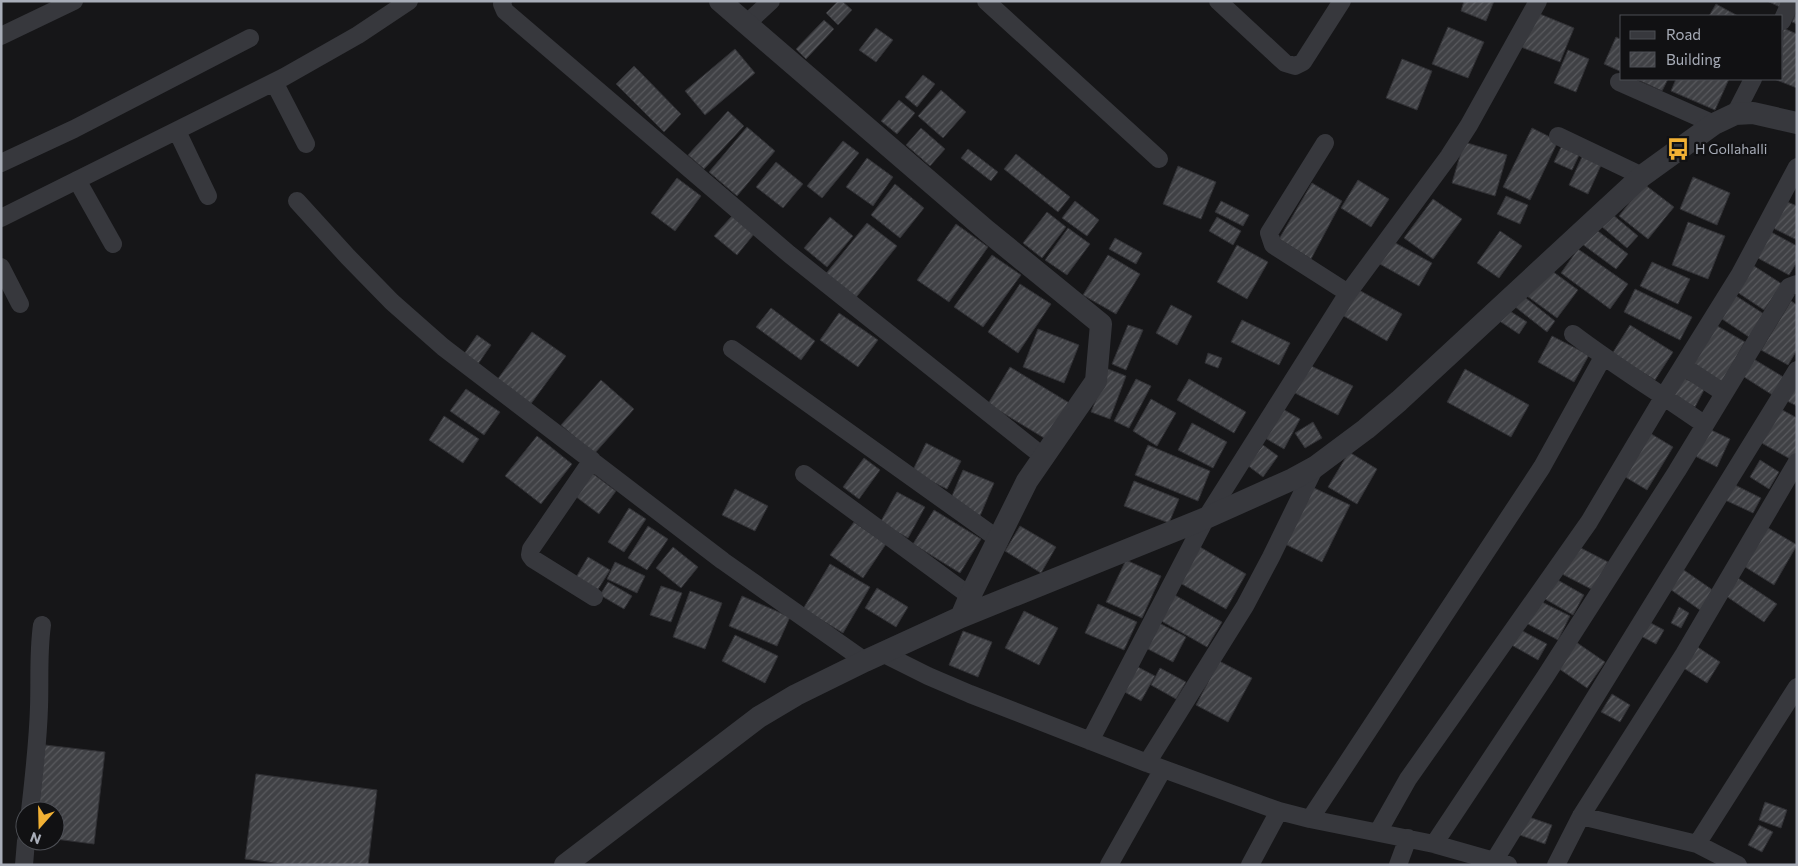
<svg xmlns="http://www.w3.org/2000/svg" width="1798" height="866" font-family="Commissioner,sans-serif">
<defs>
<pattern id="building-hatch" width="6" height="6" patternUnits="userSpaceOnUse" patternTransform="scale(1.25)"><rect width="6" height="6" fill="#404145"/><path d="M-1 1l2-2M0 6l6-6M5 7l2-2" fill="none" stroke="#595a5e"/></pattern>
</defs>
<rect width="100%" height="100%" fill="#161618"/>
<path fill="url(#building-hatch)" stroke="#303034" d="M838 1H842L852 10 838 25 826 13Z
M1464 1H1494L1486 21 1461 11Z
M1767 1H1782L1780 7Z
M1716 4 1738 16H1709Z
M1797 9V24L1792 22Z
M1535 12 1574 28 1560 62 1521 47Z
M824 20 834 29 806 59 796 49Z
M1448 27 1484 42 1468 78 1432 64Z
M876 28 893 40 876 62 859 50Z
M1783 28 1797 34V88L1774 79H1782Z
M1616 37 1622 40V72L1604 64Z
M735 49 755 73 705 115 685 91Z
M1568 50 1589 59 1576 92 1554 83Z
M1402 59 1432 71 1417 110 1386 98Z
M634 66 681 114 664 132 616 84Z
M923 75 935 84 917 107 905 97Z
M1636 79H1668L1662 91Z
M1676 79H1729L1715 110 1671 91Z
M941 90 966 112 943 138 918 116Z
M899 100 915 113 897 134 881 121Z
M728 111 744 126 704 169 688 155Z
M747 127 775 151 737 196 709 172Z
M921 128 945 149 930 166 906 145Z
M1532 128 1558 141 1530 200 1503 187Z
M843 141 859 153 822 198 807 186Z
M1464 142 1507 155 1495 196 1452 183Z
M1563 143 1581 151 1572 170 1554 162Z
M968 149 998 172 991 181 961 158Z
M1016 154 1070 197 1058 212 1004 169Z
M1583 155 1602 163 1588 194 1569 185Z
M867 158 893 177 873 206 846 187Z
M776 162 803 184 783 208 756 187Z
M1178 166 1216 182 1201 219 1163 204Z
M1693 177 1730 193 1717 225 1680 209Z
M677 178 701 196 675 231 651 213Z
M1358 180 1389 199 1371 227 1341 208Z
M1312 183 1342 201 1311 259 1279 239Z
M895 184 924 208 900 238 871 215Z
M1644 184 1674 207 1648 239 1619 216Z
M1506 196 1528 205 1520 224 1497 214Z
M1433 199 1462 219 1433 259 1404 238Z
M1075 201 1099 220 1087 236 1062 218Z
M1221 201 1249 215 1243 226 1215 212Z
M1785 201 1797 206V240L1773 228Z
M1047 212 1066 227 1042 258 1023 243Z
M1612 214 1638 236 1627 248 1601 226Z
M732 216 754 234 737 255 714 236Z
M830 217 853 236 827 267 804 248Z
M1217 217 1241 231 1233 245 1209 231Z
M1688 222 1725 236 1708 279 1672 265Z
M867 223 897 246 854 300 824 276Z
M956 224 988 247 949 302 917 280Z
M1590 225 1628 254 1616 269 1578 241Z
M1068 228 1090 244 1067 275 1045 260Z
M1500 231 1522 246 1499 278 1477 263Z
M1771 232 1797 246V262L1789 275 1756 257Z
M1115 238 1142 253 1136 264 1109 249Z
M1390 240 1432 263 1419 286 1378 263Z
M1237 245 1268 262 1247 299 1217 282Z
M1578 249 1628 284 1610 309 1561 273Z
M992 255 1021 275 983 327 954 307Z
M1108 255 1140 274 1116 314 1083 295Z
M1652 262 1690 279 1678 304 1640 286Z
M1751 264 1782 284 1764 310 1734 290Z
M1548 268 1578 290 1557 318 1527 296Z
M1020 284 1051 304 1018 353 988 332Z
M1357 289 1402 314 1387 341 1342 315Z
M1635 289 1692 317 1680 340 1624 312Z
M1733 294 1764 314 1749 337 1719 317Z
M1522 295 1555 321 1547 332 1514 306Z
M1791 301 1797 305V350L1788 365 1761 350Z
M1171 305 1192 316 1177 345 1156 333Z
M771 308 815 341 801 360 756 327Z
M1505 308 1527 322 1519 334 1498 320Z
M839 313 878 340 858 367 820 340Z
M1242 320 1290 343 1279 365 1231 342Z
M1714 324 1745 342 1722 382 1690 364Z
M1128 325 1143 330 1126 370 1112 364Z
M1630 325 1673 352 1655 380 1612 354Z
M1038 329 1079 345 1064 383 1023 367Z
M532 332 566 356 530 405 497 380Z
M477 335 491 345 478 364 464 354Z
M1552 336 1589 355 1574 382 1538 362Z
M1208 353 1222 358 1218 368 1205 363Z
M1752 358 1785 378 1774 396 1741 375Z
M1307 364 1353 386 1338 415 1293 392Z
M1010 367 1071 404 1049 441 988 404Z
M1108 369 1126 376 1110 419 1091 412Z
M1465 369 1529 405 1511 437 1447 402Z
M1682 377 1705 388 1695 407 1673 396Z
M1797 377V406L1783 399Z
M1136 379 1151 386 1129 428 1114 421Z
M1189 379 1246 412 1234 433 1177 400Z
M601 380 634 409 594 454 561 425Z
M466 389 500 412 484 435 450 411Z
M1151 399 1176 413 1157 446 1133 431Z
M1777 407 1797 418V452L1792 460 1758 441Z
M1281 408 1300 419 1284 449 1265 438Z
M444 416 479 439 463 463 429 440Z
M1313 422 1322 438 1305 448 1295 433Z
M1192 423 1227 442 1213 468 1178 450Z
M1707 428 1730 439 1717 467 1693 455Z
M1648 432 1673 447 1647 490 1622 475Z
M537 436 572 464 541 504 505 476Z
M926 443 961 461 947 489 912 472Z
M1148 445 1210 471 1198 501 1135 475Z
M1263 445 1278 456 1263 477 1247 465Z
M1349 452 1377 469 1357 504 1328 487Z
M864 458 880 470 859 499 843 487Z
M1760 460 1779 472 1769 489 1750 477Z
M588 470 616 491 599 514 571 493Z
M963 470 994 483 980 516 949 503Z
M1134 481 1179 499 1169 523 1124 506Z
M1733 484 1761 498 1753 513 1725 500Z
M1312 487 1350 505 1322 562 1285 544Z
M735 489 768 506 755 531 722 515Z
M897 492 925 507 908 538 880 523Z
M629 508 646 519 624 552 608 542Z
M934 510 981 539 960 573 913 544Z
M854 522 886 544 863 578 830 555Z
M648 526 668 539 647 570 628 558Z
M1020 526 1056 547 1041 573 1005 551Z
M1765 526 1797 545 1774 585 1742 565Z
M1577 546 1608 562 1593 590 1562 574Z
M673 547 698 567 681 588 656 568Z
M1200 547 1246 574 1226 609 1180 583Z
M588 557 610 570 597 591 575 579Z
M1126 560 1161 576 1142 618 1106 602Z
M615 562 645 576 637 593 607 579Z
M830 564 870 587 843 633 803 609Z
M1681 568 1714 591 1700 610 1667 587Z
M1738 578 1777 604 1764 622 1726 596Z
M1556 579 1584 595 1573 615 1545 599Z
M608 582 632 596 624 609 600 595Z
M661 586 682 593 671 622 650 615Z
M877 588 908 607 896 627 865 608Z
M690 591 722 603 705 649 673 637Z
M1173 594 1222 622 1207 647 1158 619Z
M742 596 790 617 777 646 729 626Z
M1538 600 1570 616 1558 640 1526 623Z
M1098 604 1137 622 1124 650 1085 633Z
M1679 607 1689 613 1681 628 1671 623Z
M1024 611 1058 628 1039 665 1005 648Z
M1647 621 1664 630 1656 644 1639 635Z
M1159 623 1186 637 1173 662 1146 648Z
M1517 628 1547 644 1538 660 1508 643Z
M963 631 992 642 978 677 949 665Z
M735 635 778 656 765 683 722 661Z
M1573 640 1605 662 1587 688 1555 666Z
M1696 646 1720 662 1707 683 1682 667Z
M1219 661 1252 678 1228 722 1196 705Z
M1134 665 1155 676 1141 701 1121 690Z
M1160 668 1186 682 1176 699 1151 685Z
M1612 694 1630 705 1620 722 1601 712Z
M45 745 105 752 94 844 55 839V811H37Z
M256 774 377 790 368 865H288L245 859Z
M1765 802 1787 810 1781 828 1759 820Z
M1523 815 1552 825 1545 844 1517 834Z
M1759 825 1773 832 1762 852 1748 845Z"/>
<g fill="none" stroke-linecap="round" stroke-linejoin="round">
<path stroke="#37383d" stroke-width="18" d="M503 1 502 4 505 11 789 254 1045 458
M986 1 1159 159
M1218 1 1285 63 1295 66 1303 62 1342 1
M1782 21 1791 1
M746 24 771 1
M1 36 74 1
M274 82 306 144
M1619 82 1714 124
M1735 114 1753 79
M177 131 208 196
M1558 136 1642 176
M1325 143 1269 233 1273 245 1348 293
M1 163 74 129 250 38
M77 180 113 244
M297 201 348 257 392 302 443 347 723 561 865 661
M1 218 284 77 358 35 409 1
M1 267 20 304
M1573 334C1615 366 1661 394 1705 425
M732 349 998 539
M1683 366 1724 393
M592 460 531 549 530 555 533 559 594 597
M804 474 970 596
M882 653 928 676 970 694 1147 763 1279 811 1310 819 1434 844 1508 865
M1090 741 1206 518 1348 293 1449 156 1469 125 1538 1
M1147 763 1245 606 1271 557 1315 467
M30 811C34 776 38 742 39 707 40 679 38 653 42 625
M1581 816 1697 844 1738 865
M1310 819 1542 467 1603 357
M1378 832 1408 779 1589 522 1664 396 1740 274 1797 167
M1434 844 1545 677 1677 471 1789 287 1797 284
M1697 844 1797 687
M1494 861 1797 370
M24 865 26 841
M1109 865 1163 769
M1250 865 1279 811
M1398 865 1408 838
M1556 865 1581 816 1684 654 1797 462"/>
<path stroke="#37383d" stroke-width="22" d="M720 1 987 231 1101 324 1096 381 1027 481 970 596 961 617
M565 865 759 717 796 695 865 661 961 617 1206 518 1293 479 1315 467 1366 429 1399 401 1642 176 1714 124 1735 114 1753 113 1797 123"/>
</g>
<defs>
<symbol id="bus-bare" viewBox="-9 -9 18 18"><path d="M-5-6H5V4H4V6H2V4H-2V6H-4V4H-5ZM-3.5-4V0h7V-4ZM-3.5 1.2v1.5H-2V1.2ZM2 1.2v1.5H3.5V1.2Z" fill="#f2b134" stroke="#111113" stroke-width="2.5" paint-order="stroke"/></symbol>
</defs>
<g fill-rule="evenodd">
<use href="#bus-bare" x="1662" y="133" width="32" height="32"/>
</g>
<g text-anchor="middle" stroke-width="4.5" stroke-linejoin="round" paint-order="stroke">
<g font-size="14" fill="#a8adb8" stroke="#111113" text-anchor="start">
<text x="1695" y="154">H Gollahalli</text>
</g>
</g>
<rect width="1798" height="866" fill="none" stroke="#a8adb8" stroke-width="5"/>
<rect x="1620" y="15" width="162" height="65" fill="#111113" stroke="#4d4f55"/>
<rect x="1630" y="31" width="25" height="8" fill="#37383d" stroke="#4d4f55"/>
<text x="1666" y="40" font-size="15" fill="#a8adb8">Road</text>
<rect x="1630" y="52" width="25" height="15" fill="url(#building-hatch)" stroke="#4d4f55"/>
<text x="1666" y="65" font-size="15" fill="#a8adb8">Building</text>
<g transform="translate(40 826) rotate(200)"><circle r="24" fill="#111113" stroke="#4d4f55"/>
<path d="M0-4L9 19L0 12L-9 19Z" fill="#f2b134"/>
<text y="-8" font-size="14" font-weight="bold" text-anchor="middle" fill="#a8adb8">N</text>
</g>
</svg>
